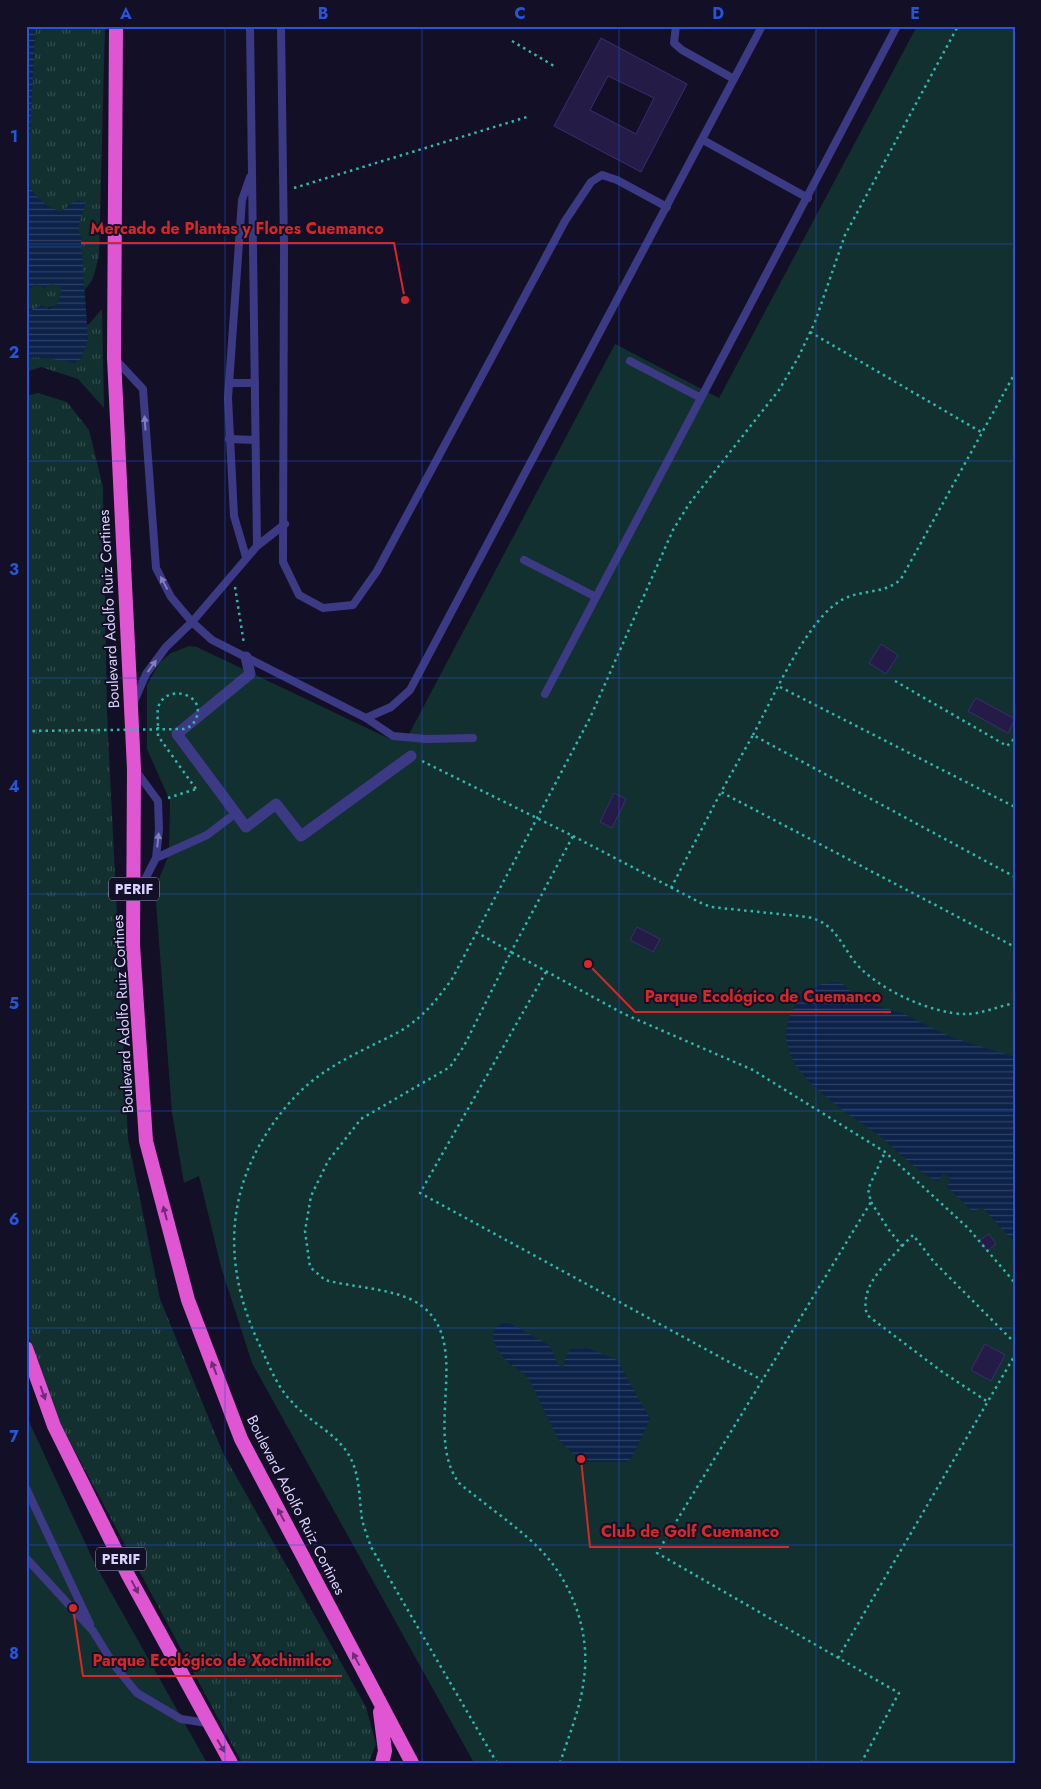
<svg xmlns="http://www.w3.org/2000/svg" width="1041" height="1789" font-family="Jost,sans-serif">
<defs>
<pattern id="grass-tufts" width="24" height="20" patternUnits="userSpaceOnUse" patternTransform="scale(1.25)"><rect width="24" height="20" fill="#12302f"/><path d="M3 7l-1-3M5 7V3M7 7l1-3M15 17l-1-3M17 17v-4M19 17l1-3" fill="none" stroke="#344d4e"/></pattern>
<pattern id="water-rules" width="6" height="5" patternUnits="userSpaceOnUse" patternTransform="scale(1.25)"><rect width="6" height="5" fill="#0c2248"/><path d="M0 2.5h6" fill="none" stroke="#2f4163"/></pattern>
</defs>
<rect width="100%" height="100%" fill="#130f26"/>
<path fill="url(#grass-tufts)" d="M26 26H105L99 257C96 264 95 277 90 283 76 303 49 310 26 309Z
M102 309 104 408 78 379 41 367 26 372V334L54 336 89 324Z
M38 393 67 402 89 430 103 487 107 713 128 1139 160 1299 223 1453 366 1707 376 1744 369 1763H242L55 1414 26 1329V396Z"/>
<path fill="#12302f" d="M917 26H1015V1763H474L252 1363 221 1267 199 1176 184 1183 172 1113 155 889 169 854 170 801 147 749V685L160 662 171 653 189 646 197 647 392 740 408 736 615 344 719 398Z
M26 1415 95 1564 207 1763H26Z"/>
<path fill="url(#water-rules)" d="M26 26H36L27 182C35 196 47 210 63 211 71 203 75 198 86 202L80 221 78 230 81 236 88 339 81 359 74 363 47 358 26 357V312L42 305 49 309 58 303 62 287 52 284 44 288 36 284 26 292Z
M837 982 843 984 858 998 868 1003 902 1013 951 1037 1015 1057V1243L982 1207 973 1212 947 1187 951 1178 943 1174 938 1182C917 1172 899 1152 881 1137 844 1109 757 1063 796 1005 806 990 818 982 837 982Z
M502 1323H509L549 1345C555 1352 553 1361 562 1368L564 1366 565 1358 570 1349 588 1348 617 1360 650 1419 632 1457 627 1462H581L558 1439 531 1383 524 1374 506 1361 499 1352 494 1342 493 1334 497 1326Z"/>
<path fill="#241b47" stroke="#3b2d73" fill-rule="evenodd" d="M601 38 687 84 641 172 554 126ZM608 76 654 98 636 134 590 110Z
M881 644 898 655 886 674 869 663Z
M976 698 1015 719 1008 733 968 711Z
M614 793 626 799 612 828 600 822Z
M637 927 660 939 653 952 630 940Z
M989 1234 996 1244 987 1251 980 1240Z
M985 1344 1005 1355 991 1381 971 1370Z"/>
<g fill="none" stroke-linecap="round" stroke-linejoin="round">
<path stroke="#2fb8b0" stroke-width="2.5" stroke-dasharray="2.5 4" stroke-linecap="butt" d="M512 41 554 66
M294 188 527 117
M810 332 981 432
M235 587 244 644
M895 681 1007 746 1015 738
M780 687 1015 807
M158 727V736L196 789
M753 735C773 698 804 626 837 603 857 588 883 596 901 579L1015 373
M422 761 573 836 511 952 476 932
M168 798 196 789
M573 836 699 902 711 907 808 917C834 923 840 942 854 961 875 988 931 1014 966 1014 982 1014 999 1006 1015 1003
M1015 877 753 735 721 792 1015 947
M671 888 721 792
M546 972 420 1193 762 1380
M871 1202 889 1230 902 1246C885 1265 859 1286 867 1315L941 1371 988 1402
M902 1246 913 1235 934 1262 1015 1343
M838 1658 1015 1355
M497 1763 371 1547C368 1538 364 1528 362 1519 359 1499 360 1477 351 1459 339 1434 310 1423 292 1402 278 1388 270 1368 262 1350 218 1261 225 1176 291 1101 313 1076 342 1060 371 1046 382 1040 395 1035 405 1028 425 1015 438 998 452 979L590 718 673 530 689 504 779 390 798 358 815 322 845 235 958 26
M560 1763C569 1735 581 1707 584 1678 590 1636 575 1590 547 1557 526 1532 485 1505 459 1483 420 1430 480 1332 410 1299 385 1288 352 1287 325 1280L310 1267 305 1231 311 1196 328 1161 361 1119 450 1067 464 1046 511 952 624 1014 753 1070 885 1152 968 1228 1015 1283
M861 1763 899 1693 657 1553 871 1202 868 1189 885 1152"/>
<path stroke="#3d3a85" stroke-width="8" d="M250 26 257 546
M281 26 284 247 283 562 299 595 323 608 353 605 377 571 565 221 591 182 602 175 617 180 667 207
M676 26 674 43 682 50 734 79
M703 140 808 198
M115 359 143 389 156 568 171 597 192 622 212 640 366 718 393 736 427 739 473 738
M630 361 701 398
M229 383H255
M229 439 255 440
M246 557 234 516 228 398 242 200 250 177
M524 560 596 597
M545 694 897 26
M133 704 146 674 166 647 192 622 257 546 285 524
M366 718 391 707 410 690 762 26
M136 771 158 801 159 829 156 858 136 897
M156 858 207 835 236 813
M26 1488 90 1624
M26 1558 93 1631 114 1665 137 1693 181 1719 207 1723"/>
<path stroke="#3d3a85" stroke-width="11" d="M246 657 250 674 177 734 246 827 276 804 301 836 411 756"/>
<path stroke="#e055d1" stroke-width="14" d="M116 26 114 358 134 769 133 945 146 1141 188 1300 241 1439 412 1763
M26 1348 54 1426 128 1575 231 1763
M380 1712 385 1751 382 1763"/>
<path stroke="#2fb8b0" stroke-width="2.5" stroke-dasharray="2.5 4" stroke-linecap="butt" d="M26 731 184 729C191 727 194 724 197 716 204 692 164 684 158 708 157 714 158 721 158 727"/>
</g>
<defs><path id="oneway-solid" d="M-6-.8H1V-3.2L6.5 0L1 3.2V.8H-6Z" transform="scale(1.25)"/></defs>
<g fill="#837fbc">
<use href="#oneway-solid" transform="translate(145 423) rotate(-94)"/>
<use href="#oneway-solid" transform="translate(164 583) rotate(-118)"/>
<use href="#oneway-solid" transform="translate(152 666) rotate(-54)"/>
<use href="#oneway-solid" transform="translate(158 840) rotate(-84)"/>
</g>
<g fill="#6f2e73">
<use href="#oneway-solid" transform="translate(165 1213) rotate(-105)"/>
<use href="#oneway-solid" transform="translate(214 1368) rotate(-111)"/>
<use href="#oneway-solid" transform="translate(43 1393) rotate(70)"/>
<use href="#oneway-solid" transform="translate(281 1515) rotate(-118)"/>
<use href="#oneway-solid" transform="translate(135 1587) rotate(62)"/>
<use href="#oneway-solid" transform="translate(356 1659) rotate(-118)"/>
<use href="#oneway-solid" transform="translate(221 1746) rotate(60)"/>
</g>
<path fill="none" stroke="#2655da" stroke-width="1" stroke-opacity="0.55" d="M225 26V1763M422 26V1763M619 26V1763M816 26V1763M26 244H1015M26 461H1015M26 678H1015M26 894H1015M26 1111H1015M26 1328H1015M26 1545H1015"/>
<g text-anchor="middle" stroke-width="4" stroke-linejoin="round" paint-order="stroke">
<g fill="#130f26" stroke="#9e99be" stroke-width="1">
<rect x="109" y="877.5" width="50" height="23" rx="4"/>
<rect x="96" y="1547.5" width="50" height="23" rx="4"/>
</g>
<g font-size="14" font-weight="bold" fill="#d9d4ff">
<text x="134" y="894">PERIF</text>
<text x="121" y="1564">PERIF</text>
</g>
<g font-size="15" fill="#d9d4ff" stroke="#130f26">
<text transform="translate(109 609) rotate(-93)" y="5">Boulevard Adolfo Ruiz Cortines</text>
<text transform="translate(123 1014) rotate(-93)" y="5">Boulevard Adolfo Ruiz Cortines</text>
<text transform="translate(296 1505) rotate(63)" y="5">Boulevard Adolfo Ruiz Cortines</text>
</g>
</g>
<path fill="none" stroke="#d62828" stroke-width="2" d="M405 300L394 243H81M588 964L635 1012H891M581 1459L590 1547H789M73 1608L83 1676H342"/>
<g fill="#d62828" stroke="#130f26" stroke-width="2">
<circle cx="405" cy="300" r="5"/>
<circle cx="588" cy="964" r="5"/>
<circle cx="581" cy="1459" r="5"/>
<circle cx="73" cy="1608" r="5"/>
</g>
<g font-size="16" text-anchor="middle" font-weight="bold" fill="#d62828" stroke="#130f26" stroke-width="4" stroke-linejoin="round" paint-order="stroke">
<text x="237" y="234">Mercado de Plantas y Flores Cuemanco</text>
<text x="763" y="1002">Parque Ecológico de Cuemanco</text>
<text x="690" y="1537">Club de Golf Cuemanco</text>
<text x="212" y="1666">Parque Ecológico de Xochimilco</text>
</g>
<rect width="1041" height="1789" fill="none" stroke="#130f26" stroke-width="55"/>
<rect x="28" y="28" width="986" height="1734" fill="none" stroke="#2655da" stroke-width="2"/>
<g font-size="16" text-anchor="middle" font-weight="bold" fill="#2655da">
<text x="126" y="19">A</text>
<text x="323" y="19">B</text>
<text x="520" y="19">C</text>
<text x="718" y="19">D</text>
<text x="915" y="19">E</text>
<text x="14" y="142">1</text>
<text x="14" y="358">2</text>
<text x="14" y="575">3</text>
<text x="14" y="792">4</text>
<text x="14" y="1009">5</text>
<text x="14" y="1225">6</text>
<text x="14" y="1442">7</text>
<text x="14" y="1659">8</text>
</g>
</svg>
